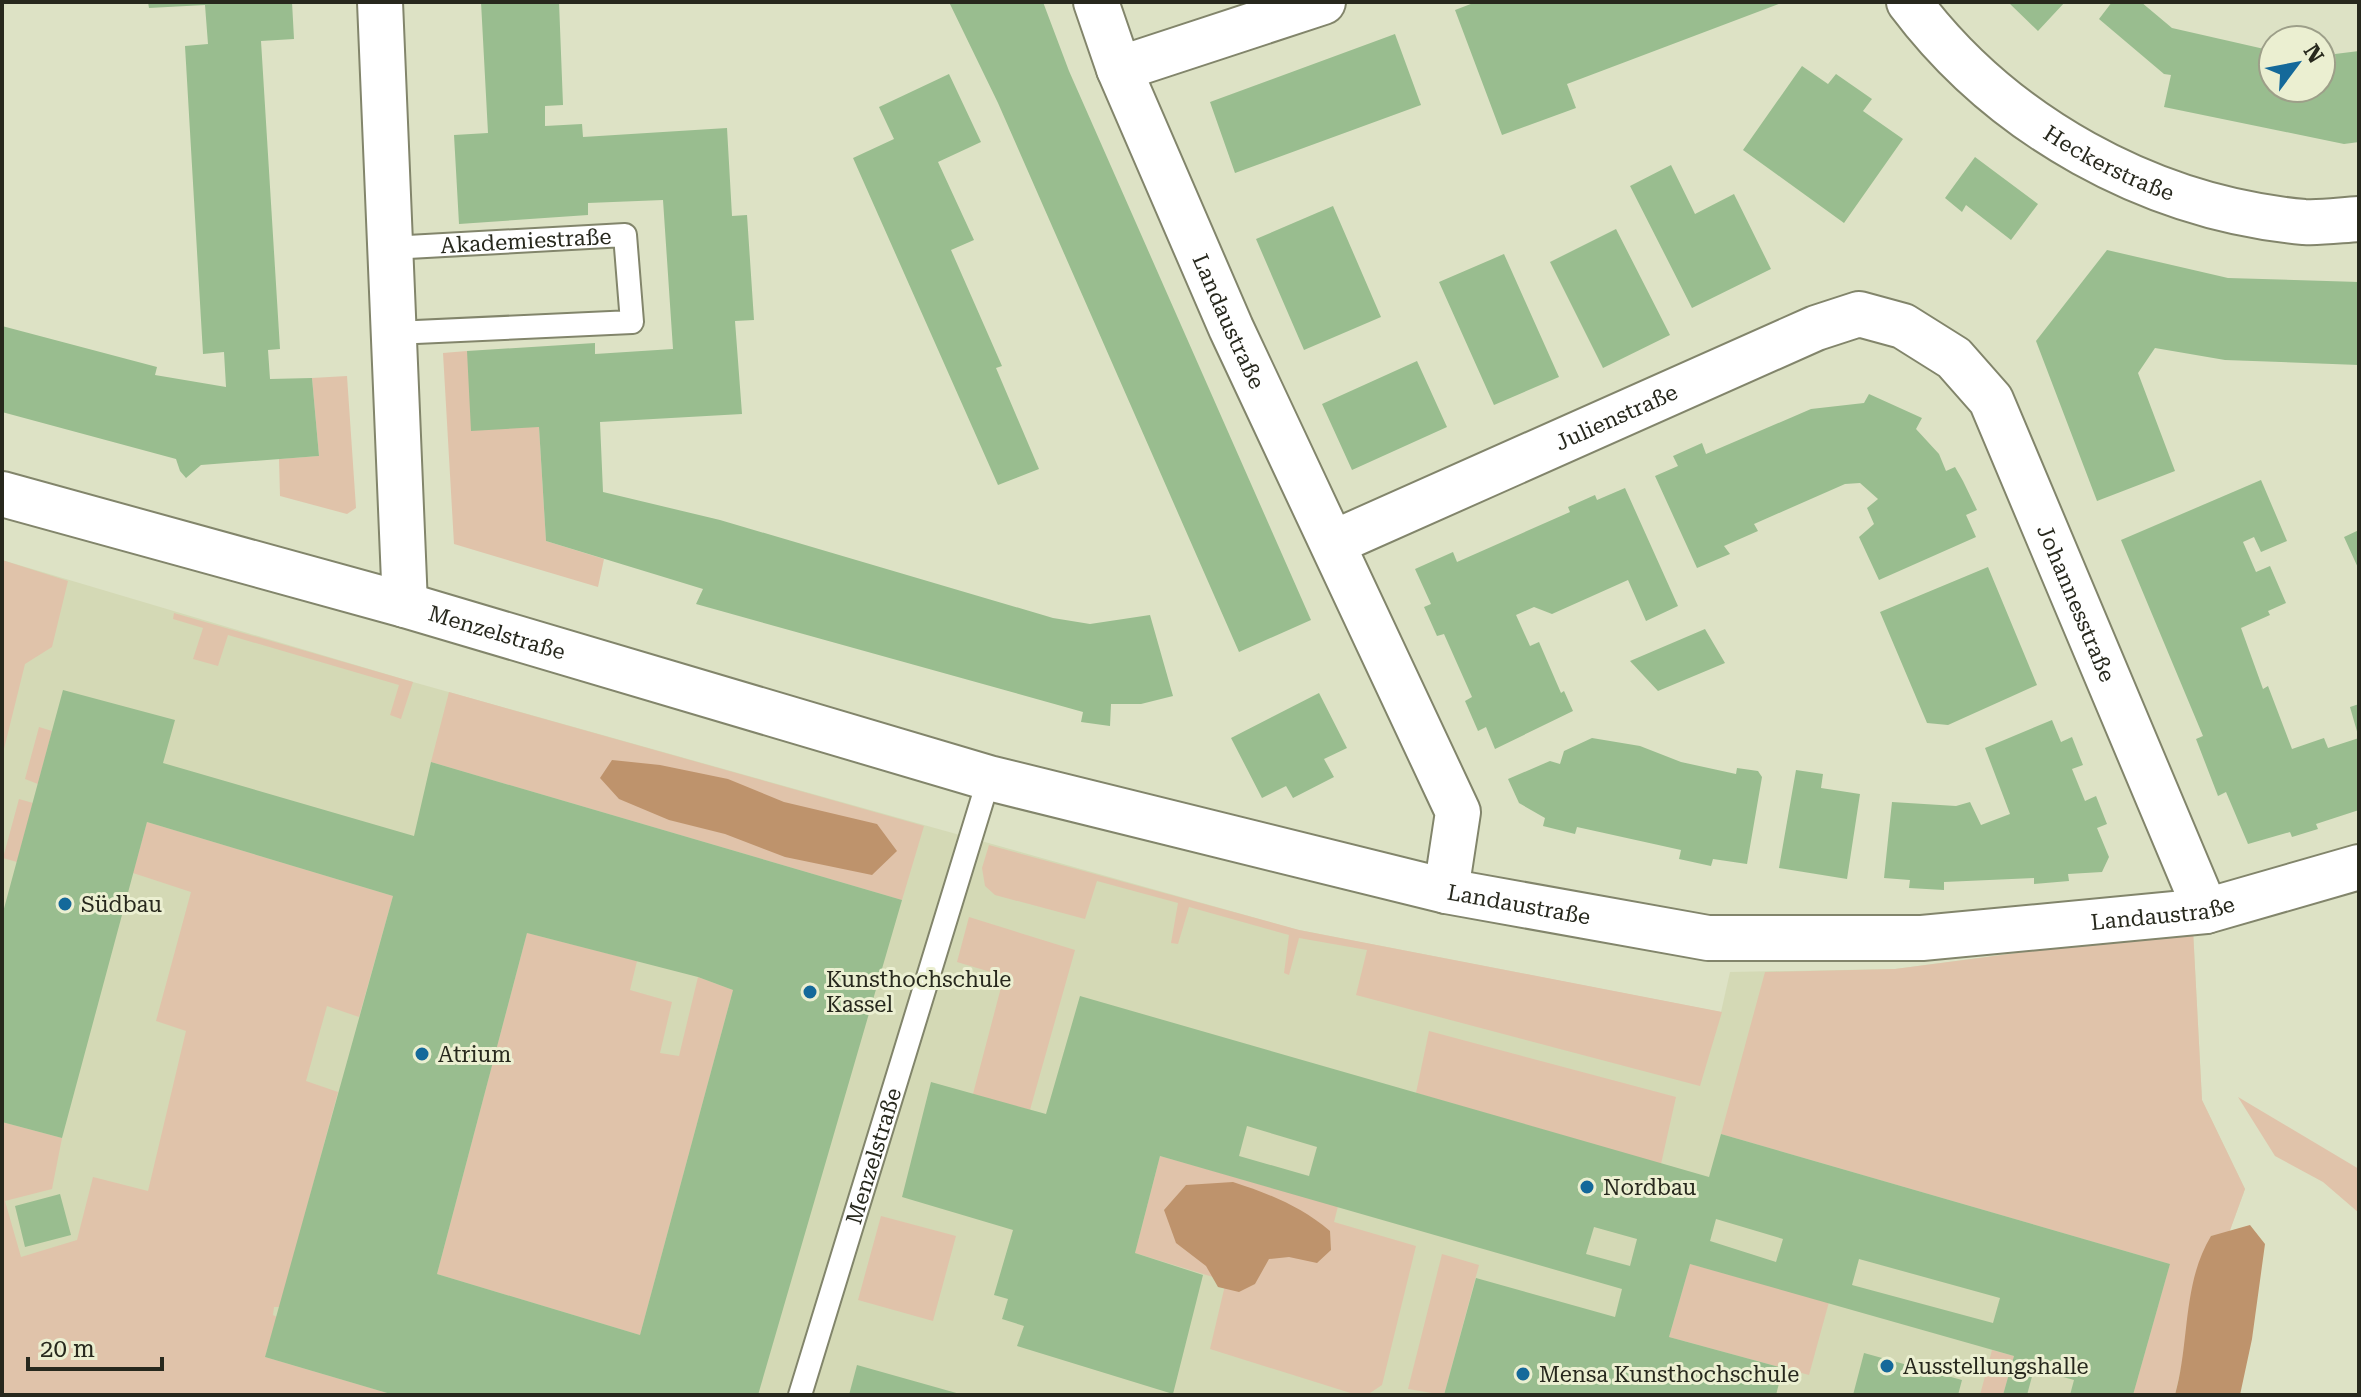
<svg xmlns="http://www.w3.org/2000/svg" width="2361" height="1397" font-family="'Roboto Serif',serif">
<rect width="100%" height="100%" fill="#dde2c5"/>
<path fill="#d4d9b5" d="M2 560 413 682 1299 930 1721 1012 1730 972 1895 969 2193 930 2202 1100 2245 1189 2229 1233 2198 1395H331L2 1297Z"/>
<path fill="#e0c3aa" d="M467 351 539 427 546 541 604 559 598 587 454 544 443 353Z
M347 376 356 508 347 514 280 496 279 459 319 456 312 378Z
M2 560 68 581 52 647 25 664 2 757Z
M174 613 413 682 401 719 390 715 399 685 228 635 218 666 193 659 203 628 173 619Z
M449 692 924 826 902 900 431 762Z
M39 727 52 731 38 784 25 779Z
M19 799 33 803 17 862 3 858Z
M147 822 393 896 359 1017 327 1006 306 1081 338 1092 280 1307H274L273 1315 277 1317 265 1357 394 1395H2V1122L62 1138 52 1189 5 1201 21 1257 77 1240 93 1177 148 1191 186 1031 156 1021 191 892 133 873Z
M989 845 1299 930 1722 1012 1700 1086 1356 995 1367 950 1299 938 1289 975 1284 973 1289 935 1189 907 1178 944 1171 943 1178 903 1097 881 1085 919 995 895 985 886 982 868Z
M969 917 1075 950 1030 1110 973 1094 1004 976 957 962Z
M2193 930 2202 1100 2245 1189 2229 1233 2211 1236 2175 1395H2133L2170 1264 1721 1134 1765 972 1895 969Z
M527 933 637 961 630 990 672 1002 660 1053 679 1056 698 977 733 990 640 1335 437 1274Z
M1429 1031 1676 1097 1661 1164 1416 1093Z
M2238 1097 2359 1169V1213L2323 1182 2275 1156Z
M1160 1156 1338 1206 1334 1222 1416 1246 1382 1385 1367 1395H1357L1210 1349 1226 1281 1135 1253Z
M881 1216 956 1236 933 1321 858 1300Z
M1442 1254 1479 1265 1444 1395 1408 1389Z
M1690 1264 1829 1302 1809 1375 1669 1337Z
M1992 1350 2014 1356 2003 1395H1980Z"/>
<path fill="#be936c" d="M612 760 660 765 728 779 784 802 877 824 897 851 872 875 785 857 725 834 669 820 619 799 600 778Z
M1233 1182C1270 1194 1300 1206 1330 1231L1331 1250 1317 1263 1289 1257 1269 1259 1255 1284 1239 1292 1218 1287 1206 1266 1176 1243 1164 1210 1186 1185Z
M2250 1225 2265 1244 2252 1339 2240 1395H2175C2190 1342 2182 1284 2211 1236Z"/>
<path fill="#99bd8f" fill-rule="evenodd" d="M148 2H292L294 39 261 41 280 349 268 350 270 379 312 378 319 456 201 465 186 478 180 471 176 459 2 412V326L157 367 155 375 226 387 224 352 203 354 185 46 208 44 205 5 149 8Z
M481 2H559L563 105 545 106V126L582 124 583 137 727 128 732 216 747 215 754 320 735 321 742 414 600 422 603 492 720 520 1053 618 1090 624 1150 615 1173 696 1141 704H1111L1110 726 1081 722 1083 712 696 604 703 589 546 541 539 427 471 431 467 351 595 343V354L673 349 663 200 588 203V215L459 224 454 135 488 133Z
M949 2H1043L1069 71 1311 620 1239 652 998 103Z
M1476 2H1784L1567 84 1576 108 1502 135 1455 10Z
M2008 2H2065L2038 31Z
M2112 2H2141L2172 28 2273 51V88H2321V61L2336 65 2335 54 2359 51V142L2344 144 2164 107 2171 75 2164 74 2099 19Z
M1395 34 1421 105 1235 173 1210 102Z
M1802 66 1828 84 1836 74 1872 99 1863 111 1903 139 1844 223 1743 150Z
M949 74 981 142 938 162 974 240 951 250 1002 366 996 368 1039 469 998 485 853 158 894 139 879 107Z
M1975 157 2038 204 2011 240 1966 205 1962 212 1945 198Z
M1671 165 1695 214 1734 194 1771 269 1692 308 1630 186Z
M1333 206 1381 317 1304 350 1256 239Z
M1616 229 1670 335 1603 368 1550 262Z
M2107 250 2228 278 2359 282V365L2225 360 2155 348 2138 373 2175 471 2097 501 2036 341Z
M1504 254 1559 377 1494 405 1439 282Z
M1417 361 1447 427 1352 470 1322 404Z
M1869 394 1922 418 1916 429 1939 454 1946 471 1955 467 1963 481 1977 510 1966 515 1976 537 1879 580 1859 537 1874 524 1867 508 1878 499 1860 483 1845 484 1754 524 1758 531 1724 546 1730 554 1697 568 1655 476 1678 466 1673 456 1702 443 1706 454 1811 409 1864 403Z
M2261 480 2287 541 2261 552 2254 537 2243 542 2256 572 2270 566 2286 603 2268 611 2270 615 2241 628 2263 689 2268 686 2292 749 2324 738 2328 748 2359 738V810L2316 824 2318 829 2292 837 2290 832 2248 844 2226 792 2218 796 2196 739 2203 736 2121 540Z
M1625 488 1678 606 1646 621 1628 580 1552 614 1534 607 1516 615 1530 646 1539 642 1561 693 1564 691 1573 711 1495 749 1486 727 1478 731 1465 701 1472 697 1444 634 1437 636 1424 607 1431 604 1415 569 1453 552 1457 562 1570 512 1568 507 1595 495 1597 500Z
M2359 530V570L2344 537Z
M1988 567 2037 685 1948 725 1927 723 1880 612Z
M1705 629 1725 663 1658 691 1630 661Z
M63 690 175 720 163 763 414 836 431 762 902 900 758 1395H394L265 1357 393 896 147 822 62 1138 2 1122V916ZM527 933 698 977 733 990 640 1335 437 1274Z
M1319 693 1347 748 1324 759 1334 777 1293 798 1286 786 1262 798 1231 738Z
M2359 704V735H2358L2350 707Z
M2052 720 2061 742 2072 737 2083 765 2072 769 2085 801 2096 796 2107 824 2097 828 2109 857 2102 872 2068 874 2069 881 2034 884V878L1944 882V890L1909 888 1910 880 1884 878 1892 802 1956 806 1970 802 1981 825 2010 814 1985 748Z
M1592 738 1640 746 1681 762 1736 774 1737 768 1758 771 1762 777 1747 864 1713 859 1711 866 1679 859 1681 850 1577 827 1575 834 1543 826 1545 818 1519 803 1508 779 1550 761 1560 764 1564 751Z
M1796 770 1823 774 1821 788 1860 794 1847 879 1779 868Z
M1080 996 1709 1177 1721 1134 2170 1264 2133 1395H2070L2074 1380 2034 1369 2027 1395H2003L2014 1356 1690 1264 1669 1337 1783 1368 1776 1395H1444L1476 1278 1615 1317 1622 1289 1160 1156 1135 1253 1203 1275 1173 1394 1017 1346 1024 1326 1002 1319 1008 1299 994 1295 1013 1230 902 1197 931 1082 1046 1114ZM1247 1126 1317 1147 1309 1176 1239 1156ZM1716 1219 1783 1239 1776 1262 1710 1241ZM1594 1227 1637 1239 1630 1266 1586 1254ZM1859 1259 2000 1298 1993 1323 1852 1285Z
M60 1194 71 1235 25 1247 15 1206Z
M1864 1353 1962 1380 1958 1395H1853Z
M857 1365 960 1394V1395H849Z"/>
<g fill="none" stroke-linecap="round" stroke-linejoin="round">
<defs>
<g id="lane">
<path id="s1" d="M390 248 625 235 632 322 394 333"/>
<path id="s2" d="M800 1395 989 778"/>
</g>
<g id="street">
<path d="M380 2 405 605"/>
<path id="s3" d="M1096 2 1119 69 1231 328 1458 812 1446 891"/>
<path id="s4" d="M1909 2C2002 126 2150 208 2304 222 2322 223 2341 220 2359 219"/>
<path d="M1119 69 1323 2"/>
<path id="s5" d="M2 494 405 605 989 778 1446 891 1708 938H1922L2206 911 2359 867"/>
<path id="s6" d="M1333 543 1816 328 1859 314 1903 326 1954 358 1991 400 2206 911"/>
</g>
</defs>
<use href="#lane" stroke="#82856b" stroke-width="26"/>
<use href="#street" stroke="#82856b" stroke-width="48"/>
<use href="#lane" stroke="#fff" stroke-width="22"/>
<use href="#street" stroke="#fff" stroke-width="44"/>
</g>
<g fill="#14699a" stroke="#ebefd1" stroke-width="3">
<circle cx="65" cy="904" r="8"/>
<circle cx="810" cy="992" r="8"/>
<circle cx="422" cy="1054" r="8"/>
<circle cx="1587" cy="1187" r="8"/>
<circle cx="1887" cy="1366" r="8"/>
<circle cx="1523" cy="1374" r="8"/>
</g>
<g text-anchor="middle" stroke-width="6" stroke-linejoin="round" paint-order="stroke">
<g font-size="22" fill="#27281d" stroke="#ebefd1">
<text dy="8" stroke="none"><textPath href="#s4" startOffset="260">Heckerstraße</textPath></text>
<text dy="8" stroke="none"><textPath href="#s1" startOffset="136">Akademiestraße</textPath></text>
<text dy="8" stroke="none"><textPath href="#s3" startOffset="346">Landaustraße</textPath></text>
<text dy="8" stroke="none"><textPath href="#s6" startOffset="310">Julienstraße</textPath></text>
<text dy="8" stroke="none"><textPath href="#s6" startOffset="956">Johannesstraße</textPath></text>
<text dy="8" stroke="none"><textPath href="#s5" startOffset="514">Menzelstraße</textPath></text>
<text dy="8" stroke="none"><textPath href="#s5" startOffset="1572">Landaustraße</textPath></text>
<text dy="8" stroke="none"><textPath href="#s5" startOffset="2220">Landaustraße</textPath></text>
<text dy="8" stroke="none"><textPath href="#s2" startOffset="250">Menzelstraße</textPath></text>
</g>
<g font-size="22" fill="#27281d" stroke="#ebefd1" text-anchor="start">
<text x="81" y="912">Südbau</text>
<text x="826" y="987">Kunsthochschule<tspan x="826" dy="25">Kassel</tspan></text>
<text x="438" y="1062">Atrium</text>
<text x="1603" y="1195">Nordbau</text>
<text x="1903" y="1374">Ausstellungshalle</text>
<text x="1539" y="1382">Mensa Kunsthochschule</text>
</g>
</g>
<rect width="2361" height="1397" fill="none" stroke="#27281d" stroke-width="8"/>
<g transform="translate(2297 64) rotate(58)"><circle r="38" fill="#ebefd1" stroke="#9d9f89" stroke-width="2"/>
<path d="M0-6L14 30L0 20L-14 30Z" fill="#14699a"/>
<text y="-12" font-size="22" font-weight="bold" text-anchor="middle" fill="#27281d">N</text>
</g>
<path d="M28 1357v12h134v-12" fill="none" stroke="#27281d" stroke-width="4"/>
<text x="40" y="1357" font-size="24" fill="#27281d" stroke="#ebefd1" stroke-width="6" paint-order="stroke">20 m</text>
</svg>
